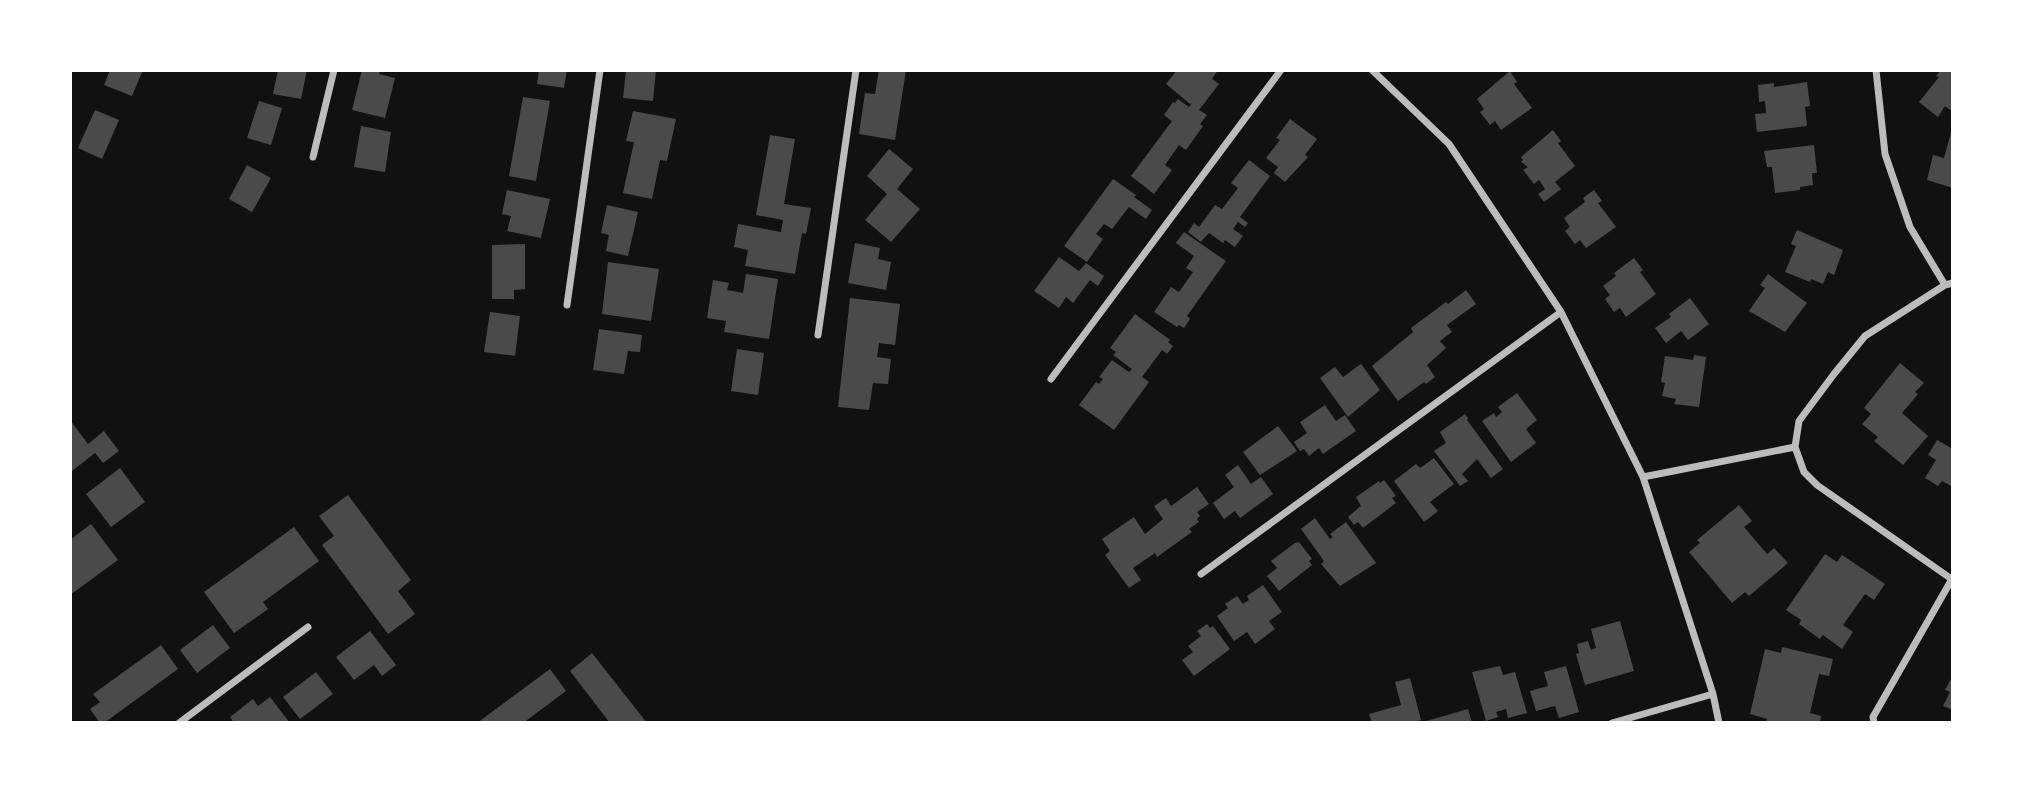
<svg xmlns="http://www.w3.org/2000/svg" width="2023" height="793" font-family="Commissioner,sans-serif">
<rect width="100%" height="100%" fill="#111"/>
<path fill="#4a4a4a" d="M110 70H143L132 96 104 85Z
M278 70H307L301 99 273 94Z
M362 70H381L379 74 395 78 385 118 352 110Z
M539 70H567L564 88 537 84Z
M626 70H656L653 101 623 98Z
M879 70H906L895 140 859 134 865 93 875 94Z
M1177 70H1218L1212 79 1219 84 1199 110 1207 115 1200 124 1203 126 1186 150 1179 145 1165 165 1172 170 1154 194 1131 176 1172 121 1164 115 1173 102 1175 103 1178 99 1189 107 1192 103 1190 104 1166 84Z
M1941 70H1953V112L1945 106 1938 117 1919 102 1939 77 1936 76Z
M1510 71 1517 82 1514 84 1532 108 1501 130 1495 121 1490 125 1480 112 1484 109 1477 99Z
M1807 82 1810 106 1805 107 1807 126 1757 132 1755 114 1766 113 1765 101 1759 102 1758 85 1774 83V87Z
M523 97 550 101 536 181 509 176Z
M259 101 282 108 271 145 247 138Z
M95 110 119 120 102 159 78 148Z
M633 111 676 119 667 161 660 160 652 199 623 193 634 142 626 141Z
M1290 119 1317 139 1305 155 1308 157 1285 182 1274 173 1278 167 1266 158 1280 140 1276 138Z
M361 126 391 132 385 172 354 167Z
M1952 129H1953V188L1927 180 1933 155 1944 158Z
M1553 130 1561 141 1558 143 1575 166 1555 182 1561 189 1544 202 1538 194 1545 189 1539 180 1534 184 1523 170 1528 167 1521 162 1523 160 1521 157Z
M770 135 795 139 784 204 811 208 806 234 802 233 795 274 745 266 748 250 734 247 738 224 781 232 783 220 756 215Z
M1814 145 1817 173H1812L1813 185 1800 187V190L1775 193 1772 167H1767L1764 151Z
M889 149 913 169 897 189 920 209 891 242 865 220 887 194 867 176Z
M1249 160 1270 176 1240 217 1248 223 1245 227 1238 222 1233 229 1243 236 1235 247 1225 240 1223 243 1209 233 1201 242 1188 232 1194 223 1199 227 1215 205 1222 209 1238 188 1231 183Z
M247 165 271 178 252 212 229 199Z
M1113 179 1136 195 1134 197 1152 210 1146 219 1129 207 1112 229 1104 224 1096 234 1103 239 1087 262 1064 246Z
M507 190 550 199 541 238 507 231 511 216 502 214Z
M1594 190 1602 201 1598 203 1616 227 1586 248 1580 240 1575 244 1565 231 1570 227 1564 218 1585 202 1583 198Z
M607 205 638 212 628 256 606 251 609 235 601 233Z
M1797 230 1843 250 1834 275 1828 272 1823 284 1811 279 1810 282 1785 272 1796 246 1791 244Z
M1184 232 1226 261 1187 316 1190 319 1184 328 1179 325 1177 327 1154 312 1171 287 1179 292 1193 272 1186 268 1194 256 1176 243Z
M855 243 880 248 878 259 891 262 886 290 848 283Z
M525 244V289L514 290V299H492V245Z
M1059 257 1079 271 1086 263 1104 276 1098 286 1090 280 1073 303 1066 297 1059 308 1034 291Z
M1634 258 1643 270 1640 272 1656 294 1626 317 1620 308 1614 312 1605 299 1610 295 1603 286 1616 276 1614 273Z
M608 262 659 269 651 321 602 314Z
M746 274 778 279 769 339 724 332 726 321 707 318 713 280 729 283 727 290 743 293Z
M1768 274 1807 303 1785 332 1749 311 1765 288 1760 285Z
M1466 290 1476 304 1447 325 1452 332 1440 341 1446 348 1427 365 1435 377 1426 384 1424 382 1398 401 1372 366 1413 332 1411 328 1446 302 1448 304Z
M850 298 900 304 895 345 879 343 877 357 891 359 888 384 873 383 869 410 838 407Z
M1690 298 1709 324 1688 340 1681 331 1666 343 1655 328 1671 317 1669 314Z
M490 312 520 316 515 356 484 352Z
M1135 314 1170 340 1168 342 1173 346 1167 354 1162 350 1142 377 1149 382 1114 430 1079 405 1096 382 1099 384 1103 379 1099 377 1112 360 1129 372 1132 369 1113 355 1116 352 1110 348Z
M599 329 642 335 640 352 628 351 624 374 593 370Z
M737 349 764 353 758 395 731 391Z
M1694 355 1706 357 1699 407 1674 404 1676 399 1662 396 1665 383 1661 382 1665 356 1693 360Z
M1900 363 1924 383 1915 392 1918 394 1902 413 1928 436 1903 465 1874 441 1878 437 1862 424 1871 414 1864 408Z
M1361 364 1380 390 1348 417 1320 378 1335 367 1343 377Z
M1517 393 1537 420 1526 429 1536 443 1511 462 1482 421 1494 413 1496 417 1502 412 1498 407Z
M1325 405 1336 421 1345 415 1356 431 1323 454 1319 448 1309 456 1304 449 1300 451 1294 442 1307 433 1300 422Z
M1465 414 1468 418 1467 420 1503 469 1491 478 1477 459 1462 474 1468 481 1460 486 1434 451 1446 443 1440 432Z
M70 420 88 444 104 431 119 451 103 463 95 453 72 471 70 468Z
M1278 426 1297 451 1260 475 1243 452Z
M1937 440 1953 449V487L1942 481 1938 486 1925 478 1936 460 1928 455Z
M1434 458 1454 484 1430 502 1438 511 1424 522 1394 481 1416 464 1420 468Z
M1238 465 1251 484 1261 477 1273 494 1240 518 1235 511 1224 519 1213 503 1234 487 1225 475Z
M120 468 145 502 111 527 86 494Z
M1384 480 1396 496 1392 498 1396 503 1363 528 1358 522 1354 525 1348 517 1361 506 1356 497 1379 481 1380 483Z
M1197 487 1209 504 1197 512 1200 516 1197 519 1199 522 1189 529 1192 532 1157 557 1155 553 1133 568 1141 580 1129 588 1105 555 1110 551 1102 539 1134 517 1145 534 1163 519 1154 506 1166 498 1171 506Z
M348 495 411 580 398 591 415 614 388 634 322 545 334 536 319 516Z
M1739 505 1752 521 1744 527 1767 554 1774 548 1788 563 1749 596 1745 592 1732 603 1689 552 1700 543 1697 540Z
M1315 518 1330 539 1333 537 1330 534 1346 522 1376 563 1340 586 1321 564 1324 561 1301 529Z
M91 524 118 560 70 595V540Z
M294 527 319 561 263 602 268 609 234 633 204 592Z
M1299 542 1312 559 1309 561 1312 565 1279 591 1267 576 1277 568 1271 561 1295 543Z
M1825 554 1837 562 1842 555 1885 584 1874 600 1865 594 1843 625 1853 632 1842 649 1823 635 1820 639 1799 624 1801 620 1786 610Z
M1263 585 1282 612 1269 621 1275 629 1255 644 1247 632 1234 641 1217 616 1228 608 1225 604 1237 596 1243 604 1249 600 1247 596Z
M1620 621 1634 671 1585 685 1576 654 1579 653 1577 644 1588 641 1591 650 1596 648 1591 629Z
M1207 624 1210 628 1213 626 1230 649 1194 676 1182 660 1193 652 1188 646 1201 636 1197 631Z
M213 625 230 648 197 673 180 650Z
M370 631 396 665 382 676 374 665 354 680 336 657Z
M161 645 178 669 104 723H100L90 709 100 702 93 694Z
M1782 647 1833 659 1829 676 1819 674 1810 713 1821 716 1820 723H1766L1767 719 1750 714 1765 649 1781 653Z
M592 653 647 723H610L570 671Z
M1500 666 1503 675 1515 672 1527 713 1508 718 1506 709 1496 712 1498 717 1486 721 1472 672Z
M1566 666 1579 712 1559 718 1555 706 1536 711 1530 691 1548 686 1544 672Z
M550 669 566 691 523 723H477Z
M316 672 333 694 300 719 283 697Z
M1953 675V710L1943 706 1950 692 1945 690Z
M1410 678 1421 720 1409 723H1372L1369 714 1401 705 1395 682Z
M270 697 290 723H234L230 717 253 699 258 706Z
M1468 709 1472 723H1423V722Z"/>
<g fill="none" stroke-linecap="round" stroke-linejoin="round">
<path stroke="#bcbcbc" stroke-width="7" d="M1372 70 1449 144 1561 312 1643 477 1713 694 1719 723
M1876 70 1885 154 1910 227 1945 285
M313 157 334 70
M1953 283 1945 285 1865 336 1834 374 1799 421 1795 447 1804 472 1817 485 1953 580
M567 305 600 70
M818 335 856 70
M1051 379 1281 70
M1643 477 1795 447
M1201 574 1561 312
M179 723 308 627
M1612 723 1713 694
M1874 723 1873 717 1952 579"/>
</g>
<rect width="2023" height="793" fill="none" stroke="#ffffff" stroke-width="144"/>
</svg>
